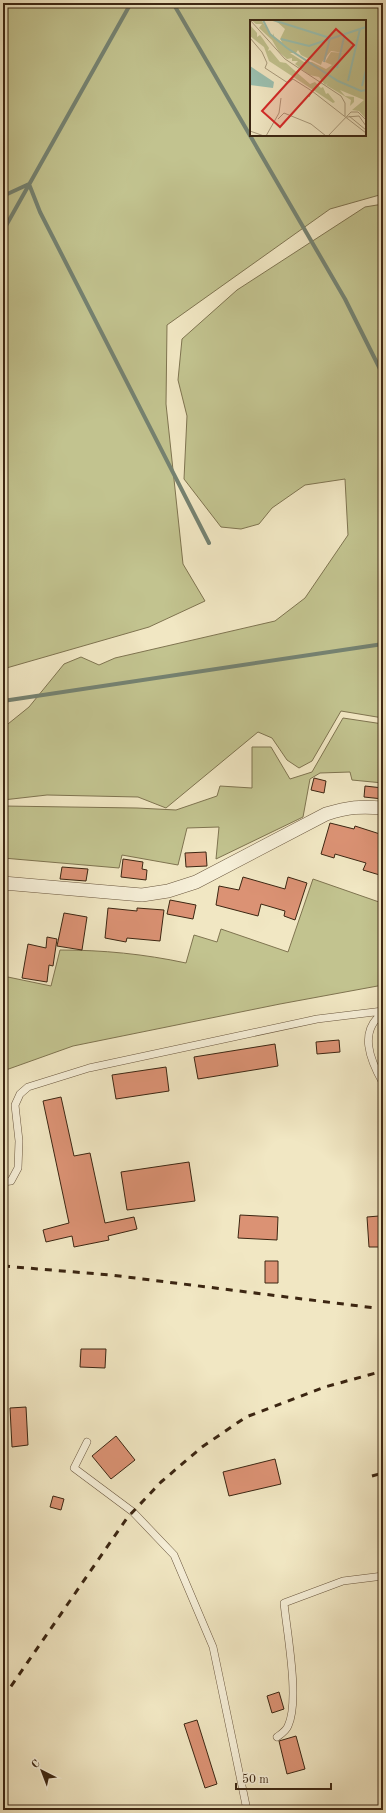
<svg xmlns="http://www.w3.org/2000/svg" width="386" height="1813" font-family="'Old Standard TT',serif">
<rect width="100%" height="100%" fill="#f1e7c3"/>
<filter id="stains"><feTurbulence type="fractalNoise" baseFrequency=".005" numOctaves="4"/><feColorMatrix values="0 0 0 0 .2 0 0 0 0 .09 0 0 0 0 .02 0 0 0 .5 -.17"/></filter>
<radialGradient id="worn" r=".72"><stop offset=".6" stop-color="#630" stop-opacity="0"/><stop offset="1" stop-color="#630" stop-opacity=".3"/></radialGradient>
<path fill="#c2c38f" stroke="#7f7450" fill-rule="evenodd" d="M3 3H383V194L330 209 167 325 166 404 183 564 205 601 149 627 3 669ZM251 21H365V135H251Z
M383 204V718L341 711 312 761 299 768 287 760 272 738 258 732 166 808 138 797 47 795 3 800V728L29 707 64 664 81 657 99 665 115 658 275 621 305 598 348 535 345 479 305 485 272 508 259 524 241 529 221 527 184 479 187 416 178 380 182 339 237 290 365 207Z
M343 718 383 724V783L352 780 350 772 320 773 310 779 303 817 216 859 219 827 187 828 178 865 122 855 119 868 3 858V806L137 808 176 810 217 796 220 786 252 788V747H271L290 779 312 772Z
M313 879 379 902 383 893V985L280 1004 73 1046 3 1071V976L51 986 60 950C103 950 144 954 186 963L194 935 217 942 221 929 288 952Z"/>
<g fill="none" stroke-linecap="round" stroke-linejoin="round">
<path stroke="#758271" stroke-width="4" d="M173 3 345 299 383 375
M3 196 29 184 40 212 209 543
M3 231 131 3
M3 701 383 644"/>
</g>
<path fill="#db9274" stroke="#3c2612" d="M314 778 326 781 324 793 311 790Z
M365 786 383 788V799L364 797Z
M330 823 354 829 355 826 383 835V876L363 870 366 863 335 854 334 858 321 854Z
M206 852 207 866 186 867 185 853Z
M123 859 143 862 142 869 147 870 146 880 121 877Z
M62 867 88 869 86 881 60 879Z
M243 877 285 889 288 877 307 883 295 920 284 916 285 911 261 904 258 916 216 905 219 886 239 890Z
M170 900 196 905 193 919 167 914Z
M108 908 137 911V908L164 910 160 941 127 938 126 942 105 938Z
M64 913 87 917 82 950 57 946Z
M47 937 57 939 53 966 49 965 47 982 22 978 28 944 46 948Z
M339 1040 340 1052 317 1054 316 1042Z
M275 1044 278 1066 198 1079 194 1057Z
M166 1067 169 1091 116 1099 112 1075Z
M61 1097 74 1156 90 1153 105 1223 134 1217 137 1229 108 1236 109 1240 74 1247 72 1236 46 1242 43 1230 69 1223 43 1101Z
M189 1162 195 1201 127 1210 121 1172Z
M240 1215 278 1217 277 1240 238 1238Z
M379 1216V1233H382V1247H369L367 1217Z
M265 1261H278V1283H265Z
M81 1349H106L105 1368 80 1367Z
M26 1407 28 1445 12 1447 10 1408Z
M116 1436 135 1460 111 1479 92 1456Z
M275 1459 281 1484 229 1496 223 1472Z
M53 1496 64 1499 61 1510 50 1507Z
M279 1692 284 1709 272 1713 267 1696Z
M197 1720 217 1784 205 1788 184 1724Z
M296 1736 305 1769 287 1774 279 1741Z"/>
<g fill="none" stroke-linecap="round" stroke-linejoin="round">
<defs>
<path id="service" d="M383 1013C358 1031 370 1060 383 1083
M3 1182 11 1181 18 1168 19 1141 15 1105 20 1094 28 1087 89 1068 317 1019 383 1011
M87 1442 74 1468 133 1512 174 1555 213 1647 247 1810
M277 1737C281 1734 286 1731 288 1726 300 1701 287 1633 284 1603L343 1581 383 1576"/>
<path id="minor" d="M3 883 142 895 168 891 196 882 326 814C349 807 360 806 383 808"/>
</defs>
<use href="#service" stroke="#69563e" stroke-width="8"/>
<use href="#minor" stroke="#69563e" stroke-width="14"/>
<use href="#service" stroke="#f6efd8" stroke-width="7"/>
<use href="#minor" stroke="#f6efd8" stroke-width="13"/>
<path stroke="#3c2612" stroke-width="3" stroke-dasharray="7 7" stroke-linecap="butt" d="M3 1266 111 1275 383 1309
M372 1476 383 1473
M3 1698 127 1518 161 1482 202 1447 246 1417 325 1387 383 1371"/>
</g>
<g transform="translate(250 20)">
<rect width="116" height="116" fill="#f1e7c3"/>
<path d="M1 0 12 1 20 14 23 16 24 13V17L32 22 30 19 35 9 25 0H116V99L109 91 102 90 114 80 90 70 95 76 104 77V82L100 86 101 80 76 65 78 63 75 65 69 57 59 55 45 44 48 41H42V38L37 39 29 32 22 20 9 8 12 4H6ZM48 30 51 35 71 45 72 42 81 31 94 33 81 32 75 42 82 45 76 49 62 42H54L40 33H46ZM0 5 7 13V17L10 15 13 19 19 28 18 31 20 30 30 42 36 43 60 64 65 62 71 68 73 67 76 74 78 73 85 82 83 83 19 41 14 27 0 16Z" fill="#c2c38f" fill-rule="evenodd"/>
<path d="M0 46 24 62 23 68 0 65Z" fill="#9bc0b0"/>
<path fill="none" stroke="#9bc0b0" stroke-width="2" d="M13 0 20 14 37 28 88 61 111 71 116 70M23 0 80 18 74 42M31 19 59 26 116 7M87 48 95 13M98 61 110 9M112 66 116 50"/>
<path fill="none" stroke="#a99a7c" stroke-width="1" d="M0 0 35 39 91 76 95 83V96M0 18 12 32 17 43 15 48 38 63 43 59 62 71M59 77 62 71 116 113M99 96 116 110M97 97 109 96 116 106M28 99 34 93 61 104 76 116M0 111 14 116M16 116 29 93 31 78M78 116 101 92H108L116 100"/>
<path fill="#d62828" fill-opacity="0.15" stroke="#d62828" stroke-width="2" d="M86 9 104 25 30 107 12 91Z"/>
<rect width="116" height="116" fill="none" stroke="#3c2612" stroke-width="2"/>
</g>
<rect width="386" height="1813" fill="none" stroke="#f1e7c3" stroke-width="16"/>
<rect x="4" y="4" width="378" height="1805" fill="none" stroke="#3c2612" stroke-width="2"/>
<rect x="8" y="8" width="370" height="1797" fill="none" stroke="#3c2612"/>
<g transform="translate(42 1771) rotate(318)" stroke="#f6efd8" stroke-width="3" paint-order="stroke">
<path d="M0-3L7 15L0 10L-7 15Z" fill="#3c2612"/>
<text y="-6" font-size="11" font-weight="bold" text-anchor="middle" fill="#3c2612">С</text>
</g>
<path d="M236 1783v6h95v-6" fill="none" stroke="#3c2612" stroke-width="2"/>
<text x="242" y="1783" font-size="12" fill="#3c2612" stroke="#f6efd8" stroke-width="3" paint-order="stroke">50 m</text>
<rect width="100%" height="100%" filter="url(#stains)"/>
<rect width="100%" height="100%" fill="url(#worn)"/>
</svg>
